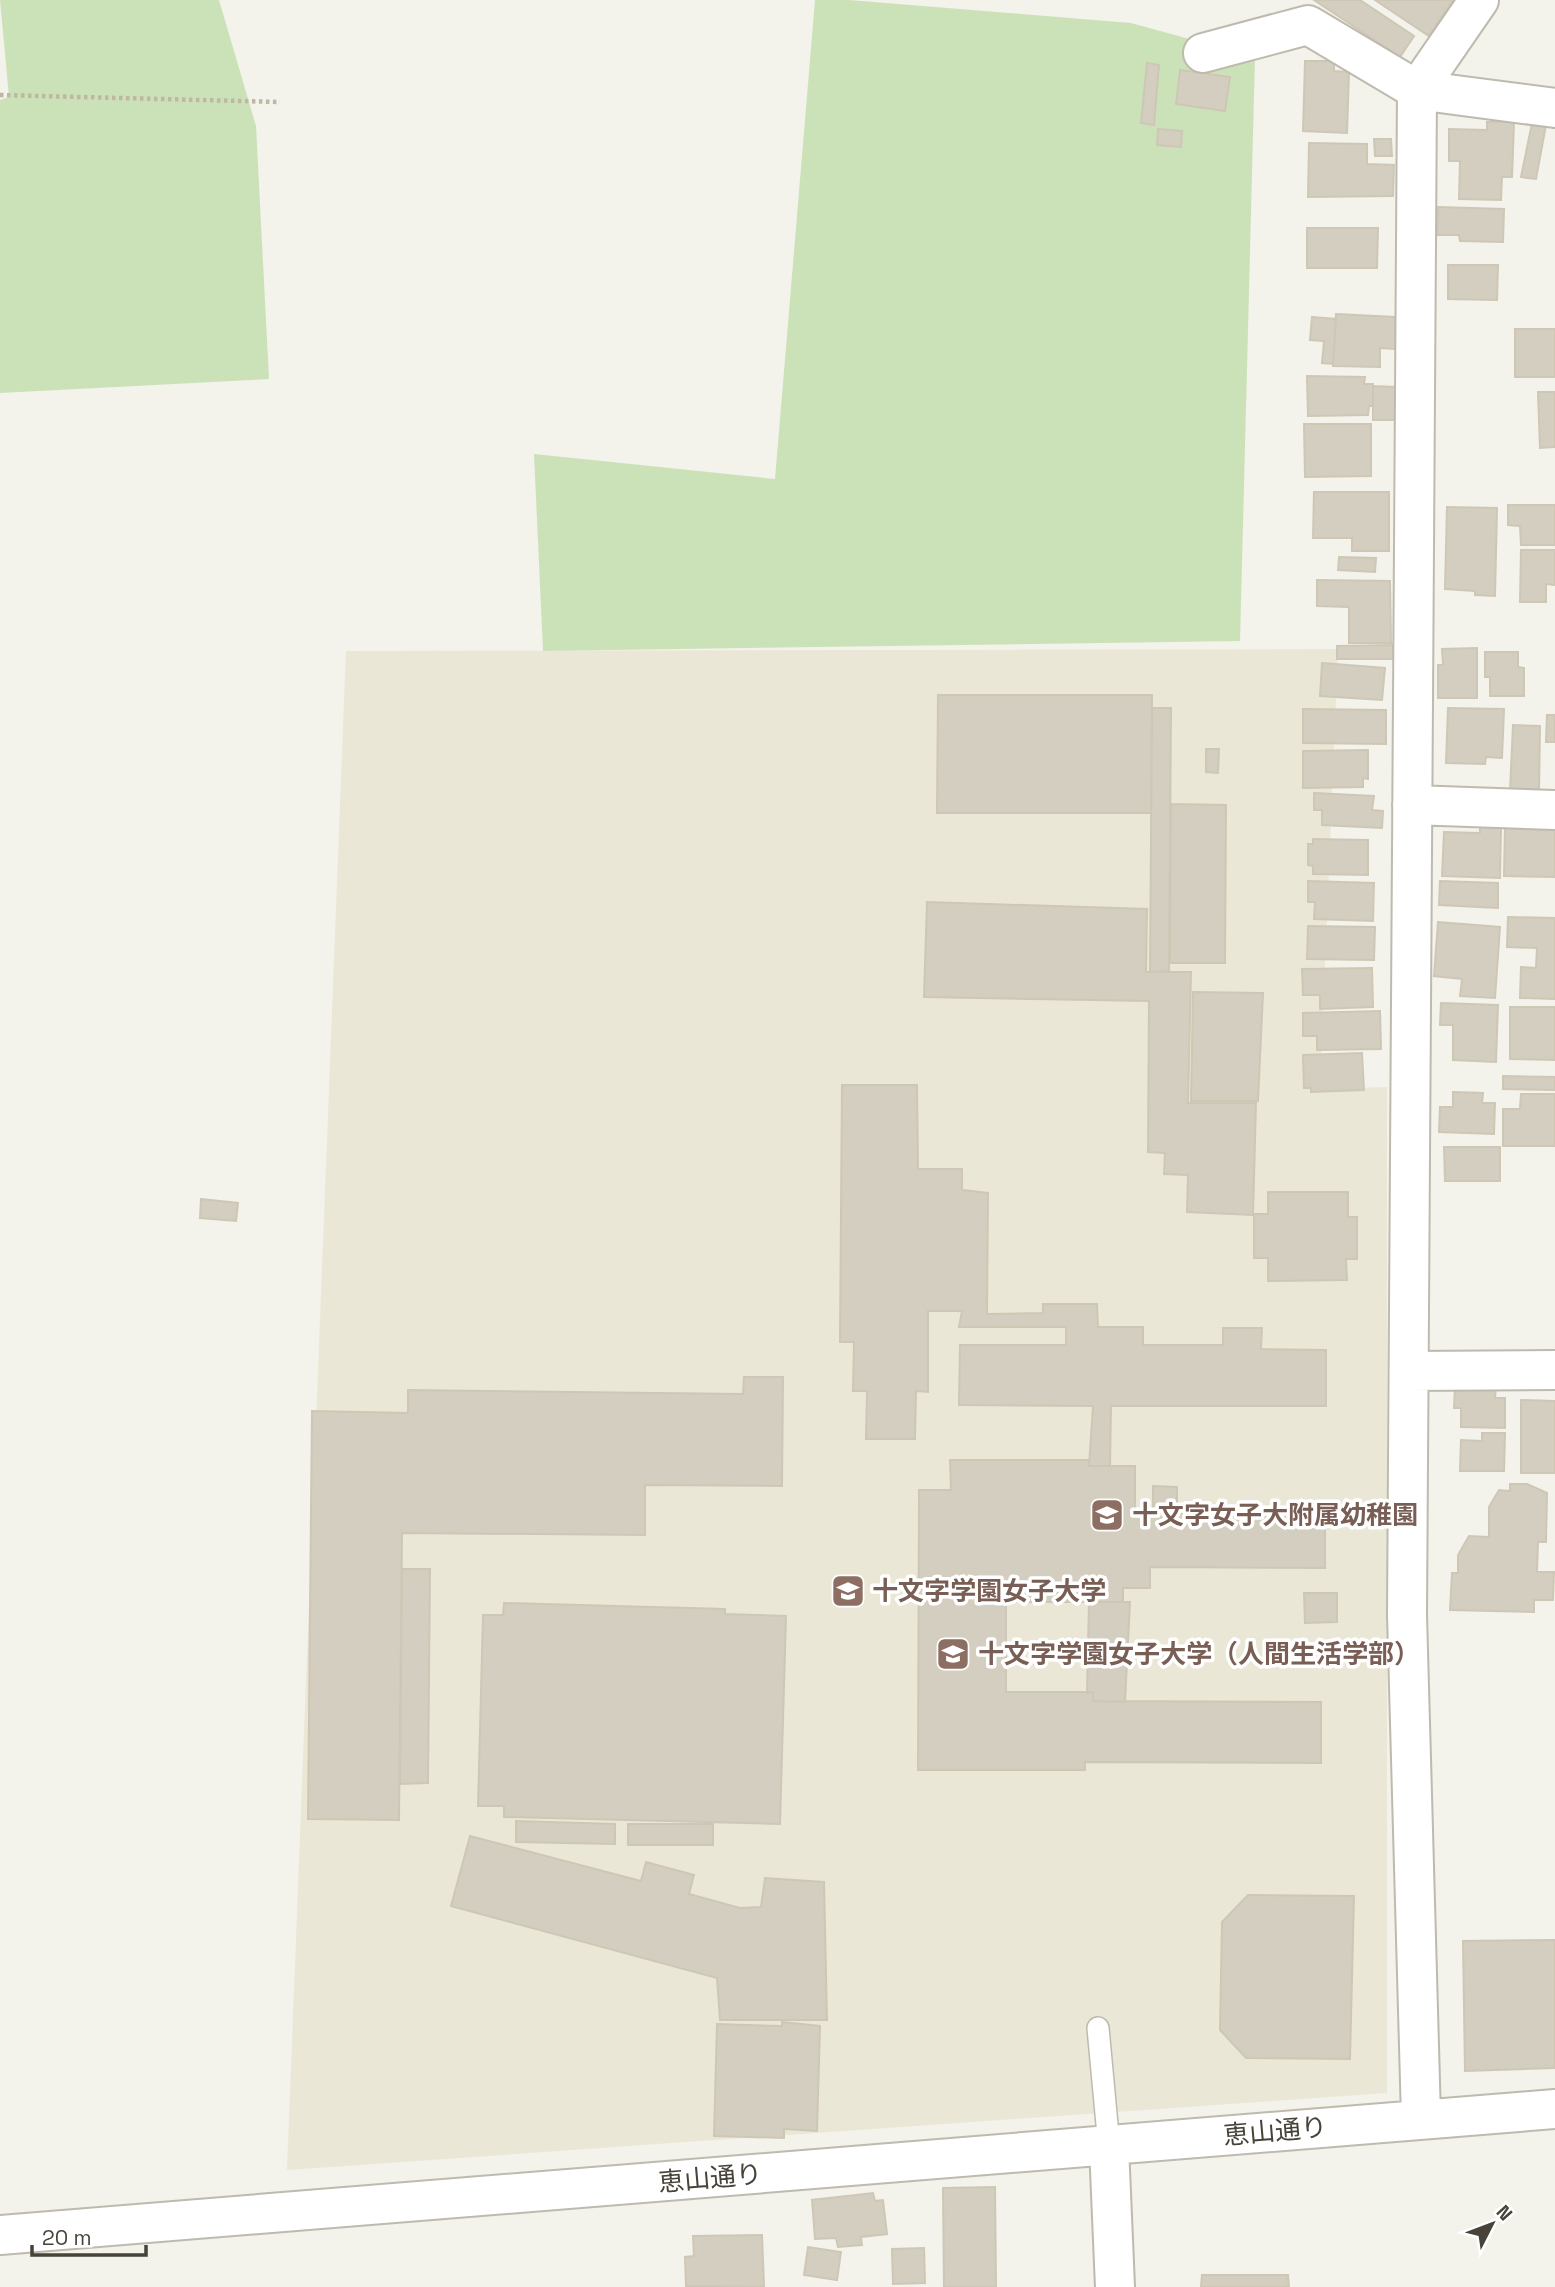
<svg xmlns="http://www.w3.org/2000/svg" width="1555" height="2287" font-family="'Space Grotesk','Noto Sans JP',sans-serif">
<rect width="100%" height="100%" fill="#f3f2eb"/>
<path fill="#ebe7d6" d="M1338 649 1320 1089 1387 1087V2093L287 2170 346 651Z"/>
<path fill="#cbe2b9" d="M0 0H219L256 126 269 379 0 393V100L9 97Z
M815 0H849L1131 23 1255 57 1240 641 543 651 534 454 775 479Z"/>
<path fill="#d4cec1" stroke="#cec7b5" stroke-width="2" d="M1314 0H1360L1414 36 1400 57Z
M1375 0H1453L1429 36Z
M1305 61H1334V71L1349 72 1347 133 1303 131Z
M1147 63 1159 65 1154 125 1141 123Z
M1180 70 1230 77 1225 111 1176 104Z
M1487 122H1514L1512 177H1502L1501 200 1459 199 1460 161H1449V129L1487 130Z
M1532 123 1546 125 1536 179 1521 177Z
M1158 129 1182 131 1181 147 1157 145Z
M1374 139H1391L1392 156H1375Z
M1309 143 1367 144V164L1394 165 1393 196 1308 197Z
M1438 207 1504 209 1503 242 1460 241 1459 235H1437Z
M1307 228H1378L1377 268H1307Z
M1448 265H1498L1497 300 1448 299Z
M1336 314 1395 317V349L1380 348V367L1333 366Z
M1312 317 1336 319 1333 364 1322 363 1324 341 1310 340Z
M1515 329H1555V377H1515Z
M1307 376 1365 377 1364 384H1373V406H1369L1368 415 1308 416Z
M1373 386 1396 387V420H1373Z
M1538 392H1555V447L1540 448Z
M1304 424H1371V476L1305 477Z
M1314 492H1389V551H1352V538H1313Z
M1508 505H1555V545H1521L1520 526 1508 525Z
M1447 507 1497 508 1495 596 1475 595V591L1445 589Z
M1521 550H1555V585L1546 584V602H1520Z
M1339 557 1376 558 1375 572 1338 570Z
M1317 580 1390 581 1391 643H1349V607L1317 606Z
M1393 645 1394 659H1337V646Z
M1477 648V698H1438V665H1443L1442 649Z
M1485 652H1518V667L1524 668V696H1490V677H1485Z
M1322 663 1385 668 1382 700 1320 696Z
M938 695H1152L1151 813H937Z
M1152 708H1171L1169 971 1150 972Z
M1448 708 1504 709 1502 758 1486 757 1485 764 1446 763Z
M1303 709 1386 710V744L1303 743Z
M1547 715H1555V742H1546Z
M1513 725 1540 726 1539 792 1510 791Z
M1206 749H1219L1218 773 1206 772Z
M1368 750V779L1363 778V787L1303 788V751Z
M1314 793 1374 796 1372 810 1383 811 1382 828 1322 825V810H1314Z
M1171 804 1226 805 1225 963H1170Z
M1505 825 1555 827V877L1504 876Z
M1480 827 1501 828 1500 878 1442 876 1444 832 1480 833Z
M1313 839 1368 840V875L1313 874V866L1308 865V844H1313Z
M1308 881 1374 883 1373 921 1314 919 1315 902H1308Z
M1440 881 1498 883V908L1439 905Z
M927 902 1147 909 1146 972H1191L1188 1103H1256L1253 1215 1187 1212 1188 1175 1164 1174 1165 1153 1148 1152 1149 1001 924 997Z
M1508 917 1555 918V999L1520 998 1521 967 1536 968 1537 948 1507 947Z
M1438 922 1500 927 1495 998 1460 996 1462 979 1434 976Z
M1308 926 1375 927 1374 960 1307 959Z
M1372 968 1373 1007 1320 1009V995H1303L1302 969Z
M1193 992 1263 993 1258 1101H1191Z
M1441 1003 1498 1005 1496 1062 1453 1060V1025H1440Z
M1510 1007H1555V1060L1510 1059Z
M1380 1011 1381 1049 1317 1050V1036H1303V1013Z
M1362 1053 1364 1090 1311 1092V1088H1304L1303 1055Z
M1503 1076 1555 1077V1090L1503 1089Z
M842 1085H917L918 1169H962V1190L988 1193 987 1314 1043 1313V1304H1097L1098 1327H1143V1345H1223V1328H1262L1261 1349 1326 1350V1406H1111L1110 1466H1089L1093 1406 959 1405 960 1345H1066V1327H959L962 1311H928V1392L916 1391 915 1439H866L867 1391H853L854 1342H840Z
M1453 1092 1483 1093 1482 1103H1495L1494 1134 1439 1132 1440 1107H1453Z
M1521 1094H1555V1146H1503V1109H1520Z
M1444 1147H1500V1181H1445Z
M1268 1192H1348V1217H1357V1259H1346L1347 1280 1268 1281V1258H1254V1214H1268Z
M201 1199 238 1203 236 1221 200 1218Z
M744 1377H783L782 1486 645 1485V1535L402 1533 399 1820 308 1819 312 1411 408 1413V1390L743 1394Z
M1455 1386 1496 1387 1495 1398H1505V1428L1461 1427V1408H1454Z
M1521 1400 1555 1401V1473H1521Z
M1482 1433H1505L1504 1471H1460L1461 1440 1482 1441Z
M950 1460H1089V1466H1135V1511H1153V1486L1177 1487V1514H1325V1568L1150 1567V1588H1123V1602H1006V1692H1093V1701L1321 1702V1763L1085 1762V1770H918L919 1490H951Z
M1510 1484H1527L1547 1493 1546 1542H1538L1537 1572H1554L1553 1600H1534V1612L1450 1610 1452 1573H1458V1555L1469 1536 1489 1537V1507L1499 1490 1510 1491Z
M402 1569H430L428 1783 400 1784Z
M1304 1593H1337V1622L1305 1623Z
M1089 1602H1130L1125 1702 1093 1701V1692L1087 1693Z
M504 1603 725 1609V1614L786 1616 780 1824 504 1817V1806H478L483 1615H503Z
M516 1821 615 1824V1844L516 1842Z
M628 1824H713V1845H628Z
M470 1836 641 1881 646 1862 694 1875 689 1894 740 1908 761 1907 765 1878 824 1882 827 2020H720L717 1978 451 1906Z
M1248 1895 1354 1896 1350 2059 1246 2058 1220 2030 1222 1922Z
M1555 1940V2068L1465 2071 1463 1941Z
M782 2022 820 2026 817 2131 784 2129V2138L714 2136 717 2024 782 2026Z
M995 2187 996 2287H944L943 2188Z
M873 2193 875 2201 883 2200 887 2234 861 2237 862 2245 838 2247 836 2238 815 2239 812 2200Z
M762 2235 764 2287 686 2286 685 2257 694 2256 693 2236Z
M808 2247 841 2252 837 2280 804 2275Z
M924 2248 925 2283 893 2284 892 2249Z
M1202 2275H1288L1289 2287H1201Z"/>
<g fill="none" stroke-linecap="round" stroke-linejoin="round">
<defs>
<path id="lane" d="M1098 2028 1109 2146"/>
<path id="street" d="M1203 53 1308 25 1417 90 1555 108
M1412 805 1555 810
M1409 1371 1555 1370
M1421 2118 1407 1615 1417 90 1479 0
M1109 2146 1115 2287
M0 2235 1555 2109"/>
</defs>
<use href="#lane" stroke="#bebaae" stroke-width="24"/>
<use href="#street" stroke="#bebaae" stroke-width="42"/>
<path stroke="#beb7a1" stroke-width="4.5" stroke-dasharray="3.5 3.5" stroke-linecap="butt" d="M0 95 280 102"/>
<use href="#lane" stroke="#fff" stroke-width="21"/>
<use href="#street" stroke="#fff" stroke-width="38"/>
</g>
<defs>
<symbol id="school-square" viewBox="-11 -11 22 22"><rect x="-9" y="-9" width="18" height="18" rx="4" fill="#8d6e63" stroke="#fff"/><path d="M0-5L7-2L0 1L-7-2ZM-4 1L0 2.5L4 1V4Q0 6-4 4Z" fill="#fff"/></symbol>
<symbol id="university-square" viewBox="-11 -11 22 22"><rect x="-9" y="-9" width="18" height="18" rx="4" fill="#8d6e63" stroke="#fff"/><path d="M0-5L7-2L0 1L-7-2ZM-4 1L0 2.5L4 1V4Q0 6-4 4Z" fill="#fff"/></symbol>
</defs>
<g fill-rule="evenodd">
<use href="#school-square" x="1088" y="1496" width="38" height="38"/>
<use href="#university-square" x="829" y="1572" width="38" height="38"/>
<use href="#university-square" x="934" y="1635" width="38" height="38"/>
</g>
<g text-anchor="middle" stroke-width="7" stroke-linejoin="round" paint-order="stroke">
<g font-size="26" font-weight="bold" fill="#785e54" stroke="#fff" text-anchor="start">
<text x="1132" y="1524">十文字女子大附属幼稚園</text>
<text x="872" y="1600">十文字学園女子大学</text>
<text x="978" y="1663">十文字学園女子大学（人間生活学部）</text>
</g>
<g font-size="26" fill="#474339" stroke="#fff">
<text transform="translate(1275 2131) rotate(-5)" y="9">恵山通り</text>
<text transform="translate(710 2178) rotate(-5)" y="9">恵山通り</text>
</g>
</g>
<g transform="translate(1492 2224) rotate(48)" stroke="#ffffff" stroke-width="5" paint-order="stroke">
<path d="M0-5L12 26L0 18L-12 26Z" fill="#474339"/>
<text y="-10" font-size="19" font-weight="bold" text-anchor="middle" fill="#474339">N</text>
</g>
<path d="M32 2245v10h114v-10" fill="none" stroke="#474339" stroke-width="3.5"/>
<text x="42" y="2245" font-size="21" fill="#474339" stroke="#ffffff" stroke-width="5" paint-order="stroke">20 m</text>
</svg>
